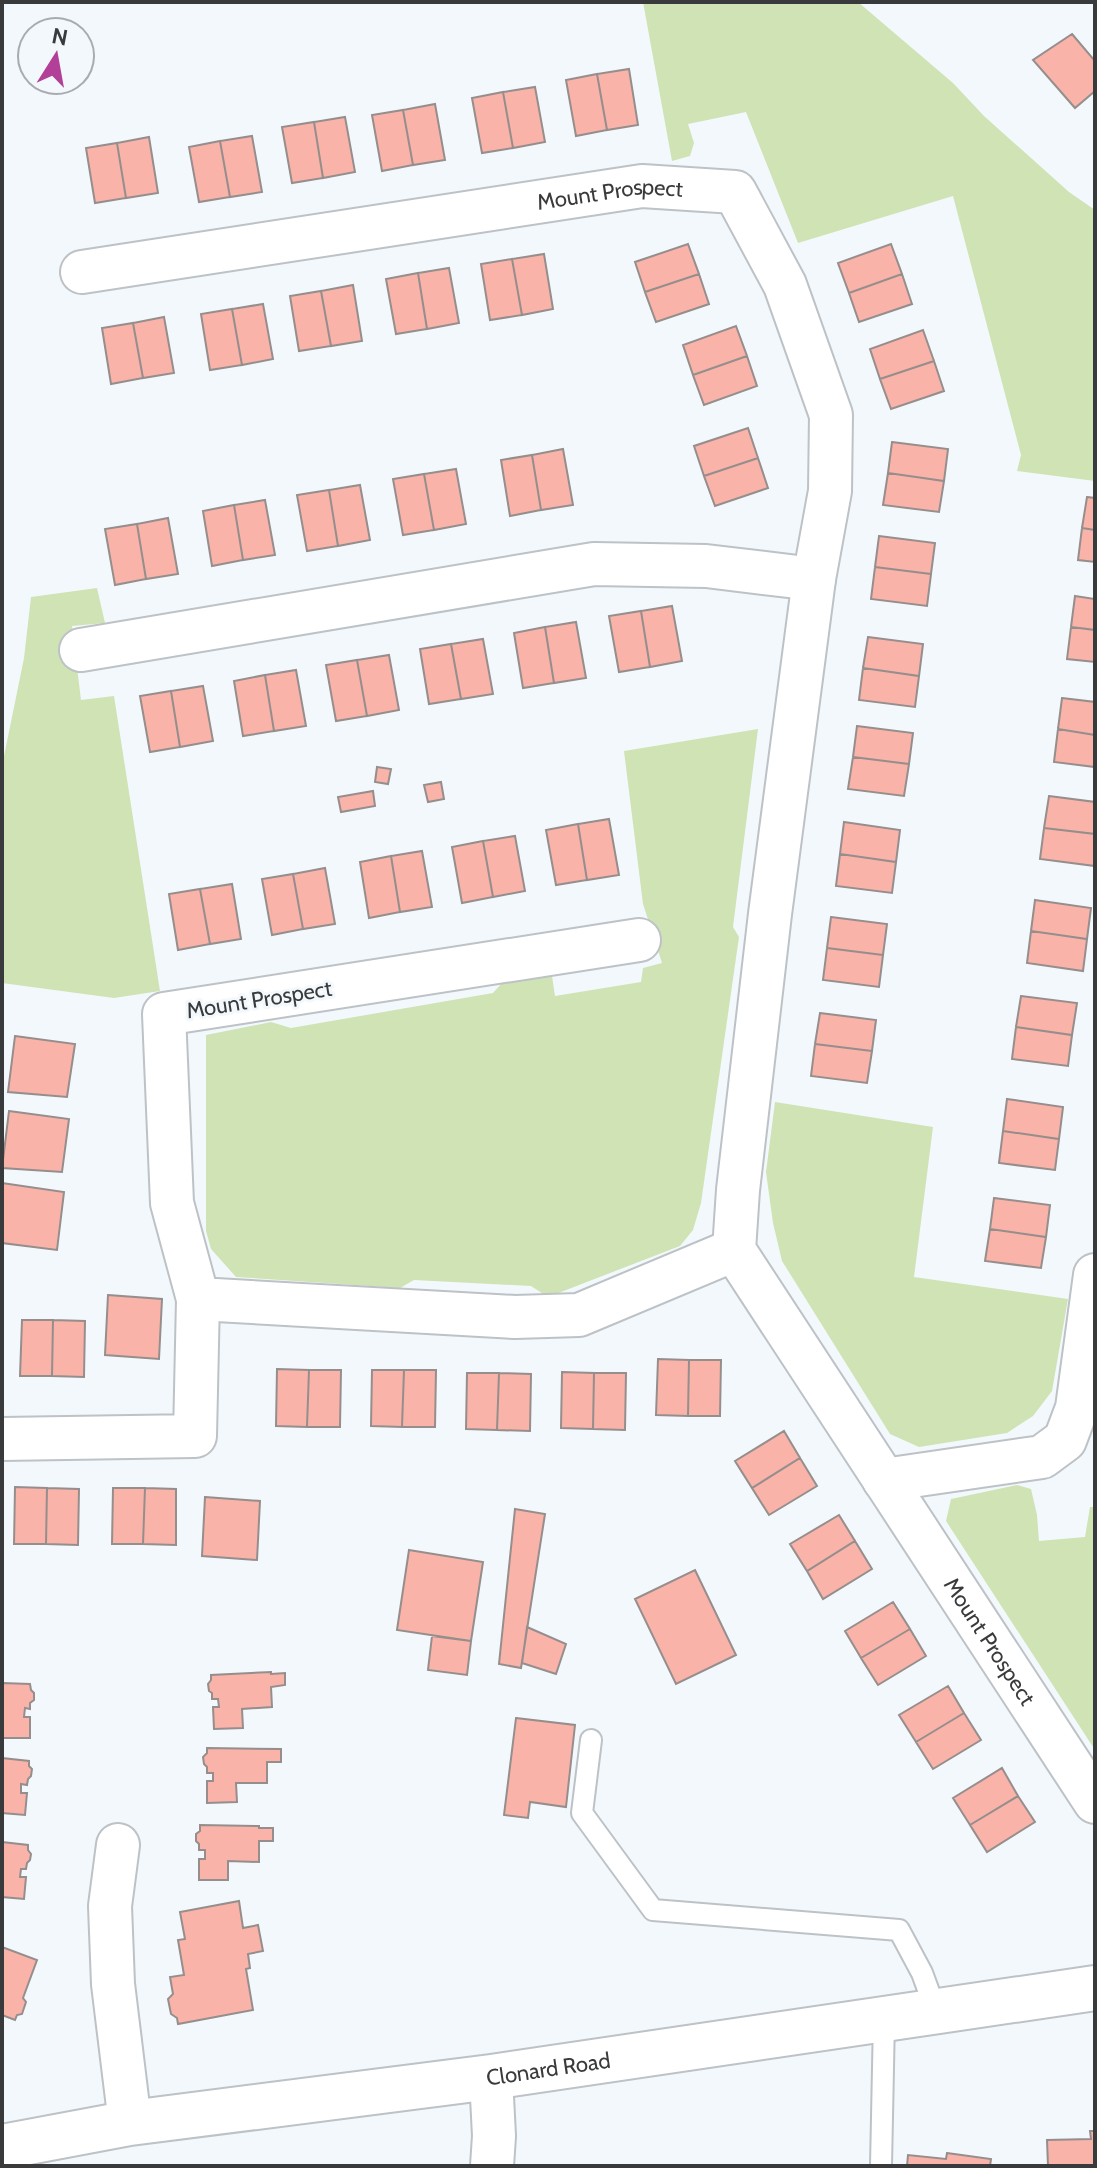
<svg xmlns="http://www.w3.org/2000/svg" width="1097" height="2168" font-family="Cabin,sans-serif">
<rect width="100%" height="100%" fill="#f3f8fd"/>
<path fill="#d0e3b4" d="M643 2H858L953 83 984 116 1069 192 1095 210V481L1017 471 1021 455 953 196 798 243 746 112 688 124 694 143 690 156 672 161Z
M97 588 105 623 72 626 81 700 114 696 160 991 114 998 2 983V766L24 658 31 597Z
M758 729 733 927 739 937 701 1203 693 1230 680 1246 548 1297 531 1286 414 1280 400 1288 236 1277 211 1249 206 1231V1035L271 1022 291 1028 493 993 502 983 552 976 555 996 641 982 643 968 662 963 643 904 624 751Z
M775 1102 933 1127 914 1277 1068 1299 1052 1391 1033 1416 1007 1433 919 1447 890 1434 782 1261 773 1223 766 1172Z
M1017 1485 1031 1489 1037 1515 1039 1541 1085 1537 1090 1507H1095V1750L946 1521 951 1499Z"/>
<path fill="#fab3a8" stroke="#958e8d" stroke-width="2" d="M1072 34 1095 61V91L1075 108 1033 60Z
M629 69 638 125 607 130 597 74Z
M597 74 607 130 576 136 566 80Z
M535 87 545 142 513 148 503 92Z
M503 92 513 148 482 153 472 98Z
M435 104 445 160 413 165 403 110Z
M403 110 413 165 382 171 372 115Z
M345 117 355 172 323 178 314 122Z
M314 122 323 178 292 183 282 127Z
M252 136 262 192 230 197 220 141Z
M149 137 158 193 126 198 117 143Z
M220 141 230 197 199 202 189 147Z
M117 143 126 198 95 203 86 148Z
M688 244 699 274 645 292 635 262Z
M891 244 902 274 849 293 838 263Z
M544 254 553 309 522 315 512 259Z
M512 259 522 315 490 320 481 264Z
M449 268 459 323 427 329 418 273Z
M418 273 427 329 396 334 386 279Z
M699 274 709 304 656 322 645 292Z
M902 274 912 304 859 322 849 293Z
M353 285 362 341 331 346 321 291Z
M321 291 331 346 299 351 290 296Z
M263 304 273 359 242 365 232 309Z
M232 309 242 365 210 370 201 314Z
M164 317 174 373 143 378 133 323Z
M133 323 143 378 111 384 102 328Z
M736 326 747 356 693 375 683 345Z
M923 330 934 361 880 379 870 349Z
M747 356 757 386 704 405 693 375Z
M934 361 944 391 891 409 880 379Z
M748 428 758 458 704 476 694 446Z
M892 442 948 449 944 481 888 473Z
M563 449 573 505 541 510 532 455Z
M532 455 541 510 510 516 501 460Z
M758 458 768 488 715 506 704 476Z
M456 469 466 524 434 530 424 474Z
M888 473 944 481 939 512 883 505Z
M424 474 434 530 403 535 393 479Z
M360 485 370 540 338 546 329 490Z
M329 490 338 546 307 551 297 495Z
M1087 497 1095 498V530L1082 528Z
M265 500 275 555 243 560 234 505Z
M234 505 243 560 212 566 203 511Z
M168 518 178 574 146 579 137 524Z
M137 524 146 579 115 585 105 529Z
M1082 528 1095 530V562L1078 560Z
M879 536 935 543 931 574 875 567Z
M875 567 931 574 927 606 871 599Z
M1075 596 1095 599V630L1071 627Z
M672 606 682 661 650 667 641 611Z
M641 611 650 667 619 672 609 616Z
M576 622 586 678 554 683 545 627Z
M545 627 554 683 523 688 514 633Z
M1071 627 1095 630V662L1067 659Z
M868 637 923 644 919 676 863 668Z
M483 639 493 694 461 699 451 644Z
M451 644 461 699 429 704 420 649Z
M389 655 399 710 367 716 357 660Z
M357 660 367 716 336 721 326 665Z
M863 668 919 676 915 707 859 700Z
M296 670 306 726 274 731 265 675Z
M265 675 274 731 243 736 234 681Z
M203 686 213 741 180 747 171 691Z
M171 691 180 747 150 752 140 696Z
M1062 698 1095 702V735L1058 729Z
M857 726 913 733 909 764 853 757Z
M1058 729 1095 735V767L1054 762Z
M853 757 909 764 904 796 848 789Z
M377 767 391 769 388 784 375 782Z
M441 782 444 799 428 802 424 785Z
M373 791 375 806 341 812 338 797Z
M1049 796 1095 802V834L1044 828Z
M609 819 619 875 587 880 578 824Z
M844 822 900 830 896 862 840 854Z
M578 824 587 880 556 885 546 830Z
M1044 828 1095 834V866L1040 859Z
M515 836 525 891 493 897 483 841Z
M483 841 493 897 462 903 452 847Z
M422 851 432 907 400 912 391 856Z
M840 854 896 862 892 893 836 886Z
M391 856 400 912 369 918 360 862Z
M325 868 335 924 303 929 293 874Z
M293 874 303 929 272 935 262 879Z
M232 884 241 939 210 944 200 889Z
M200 889 210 944 178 950 169 894Z
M1035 900 1091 908 1087 939 1031 931Z
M831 917 887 924 883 955 827 948Z
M1031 931 1087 939 1083 971 1027 963Z
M827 948 883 955 879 987 823 980Z
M1021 996 1077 1003 1072 1035 1016 1027Z
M820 1013 876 1020 872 1051 815 1044Z
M1016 1027 1072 1035 1068 1066 1012 1059Z
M15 1036 75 1044 67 1097 8 1092Z
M815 1044 872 1051 867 1083 811 1076Z
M1007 1099 1063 1107 1059 1139 1003 1131Z
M9 1111 69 1119 62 1172 2 1168Z
M1003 1131 1059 1139 1055 1170 999 1163Z
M2 1183 64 1192 57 1250 2 1243Z
M994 1198 1050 1205 1046 1237 990 1229Z
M990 1229 1046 1237 1041 1268 985 1261Z
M108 1295 162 1299 159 1359 105 1355Z
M22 1320H53L52 1376H20Z
M53 1320 85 1321 84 1377 52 1376Z
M658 1359 689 1360 688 1416 656 1415Z
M689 1360H721L720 1416H688Z
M277 1369 309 1370 307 1427 276 1426Z
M309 1370H341L340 1427H307Z
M372 1370H404L402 1427 371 1426Z
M404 1370H436L435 1427H402Z
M562 1372 594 1373 593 1429 561 1428Z
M467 1373H499L497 1430 466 1429Z
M499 1373 531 1374 530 1431 497 1430Z
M594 1373H626L625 1430 593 1429Z
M784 1431 800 1458 752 1488 735 1461Z
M800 1458 817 1486 769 1515 752 1488Z
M15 1487 47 1488 46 1544H14Z
M47 1488 79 1489 78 1545 46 1544Z
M113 1488H145L143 1544H112Z
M145 1488 176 1489V1545L143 1544Z
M205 1497 260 1501 257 1560 202 1556Z
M515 1509 545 1514 521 1668 499 1664Z
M839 1515 855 1541 807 1571 790 1544Z
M855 1541 872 1569 823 1599 807 1571Z
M409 1550 483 1562 471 1641 397 1630Z
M695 1570 736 1655 676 1684 635 1599Z
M893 1602 910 1629 861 1658 845 1631Z
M527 1627 566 1644 556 1674 522 1663Z
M910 1629 926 1656 878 1685 861 1658Z
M432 1636 471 1641 467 1675 428 1670Z
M271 1672V1674L285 1673V1685L271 1687 272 1707 242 1709 243 1728 214 1729 213 1707H219L218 1699H212V1693L209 1691 208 1684 211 1680V1675Z
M2 1683 30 1684 31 1690 34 1693V1700L30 1703V1709L25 1708 24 1717H30V1738H2Z
M948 1686 964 1713 916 1742 899 1715Z
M964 1713 981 1740 933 1769 916 1742Z
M516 1718 575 1725 566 1807 530 1802 528 1818 504 1815Z
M207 1748 281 1749V1762H267V1783H236L237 1802 207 1803V1781H213V1773H207V1767L204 1764 203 1757 207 1753Z
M2 1758 29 1761V1766L32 1769 31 1776 28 1779 27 1785 21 1784V1793H27L25 1815 2 1813Z
M1002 1768 1018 1796 970 1825 953 1798Z
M1018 1796 1035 1822 987 1852 970 1825Z
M200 1825 259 1826V1828H273V1841H259V1862L228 1861V1880H199V1859H205V1850H199V1844L196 1841V1834L200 1831Z
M2 1842 28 1845V1850L31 1854 30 1860 27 1863 26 1869H21L20 1877H26L24 1899 2 1897Z
M239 1901 243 1928 258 1925 263 1951 248 1954 250 1968 246 1969 253 2010 178 2024 177 2018 171 2014 168 1999 173 1994 170 1977 184 1975 178 1940 185 1939 180 1912Z
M2 1947 37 1960 23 1998 26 2002 22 2014 17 2015 15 2020 2 2015Z
M1090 2131H1095V2166H1048L1047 2140 1091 2139Z
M947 2153 991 2159 990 2166H907L908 2155 946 2159Z"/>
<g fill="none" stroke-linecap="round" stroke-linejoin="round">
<defs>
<path id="service" d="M591 1740 582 1813 653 1910 899 1930 922 1973 936 2011
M881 2166 884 2019"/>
<g id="minor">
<path id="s1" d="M82 272 642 186 735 192 785 285 831 415 830 491 814 579 770 914 738 1190 734 1250 1095 1802"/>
<path d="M81 650 594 564 706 566 814 579"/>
<path d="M639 940 164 1014 172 1203 198 1299 515 1317 579 1315 734 1250"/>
<path d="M2 1439 195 1436 198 1299"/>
<path d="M884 1480 1042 1457 1065 1440 1077 1408 1095 1275"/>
<path d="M118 1845 110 1906 113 1984 130 2123"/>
<path d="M491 2077 494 2136 492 2166"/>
</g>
<g id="tertiary">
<path id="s2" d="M2 2147 130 2123 491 2077 1095 1988"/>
</g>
</defs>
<use href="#service" stroke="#bdc2c7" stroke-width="24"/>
<use href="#minor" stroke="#bdc2c7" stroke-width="46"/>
<use href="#tertiary" stroke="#bdc2c7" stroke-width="48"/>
<use href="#service" stroke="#fff" stroke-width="20"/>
<use href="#minor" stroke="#fff" stroke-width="42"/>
<use href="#tertiary" stroke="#fff" stroke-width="44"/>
</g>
<g text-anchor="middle" stroke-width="6" stroke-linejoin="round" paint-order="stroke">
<g font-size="22" fill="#383a3c" stroke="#f3f8fd">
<text dy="8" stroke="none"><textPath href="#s1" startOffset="534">Mount Prospect</textPath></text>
<text transform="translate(259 999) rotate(-9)" y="8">Mount Prospect</text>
<text dy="8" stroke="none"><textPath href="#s1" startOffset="2212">Mount Prospect</textPath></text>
<text dy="8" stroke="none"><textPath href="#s2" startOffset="552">Clonard Road</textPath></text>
</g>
</g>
<rect width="1097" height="2168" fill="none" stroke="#383a3c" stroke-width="8"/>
<g transform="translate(56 56) rotate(11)"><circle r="38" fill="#f3f8fd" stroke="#a8acb0" stroke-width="2"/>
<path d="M0-6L14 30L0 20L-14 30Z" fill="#b23f98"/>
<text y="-12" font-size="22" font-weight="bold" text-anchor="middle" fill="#383a3c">N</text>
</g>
</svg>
